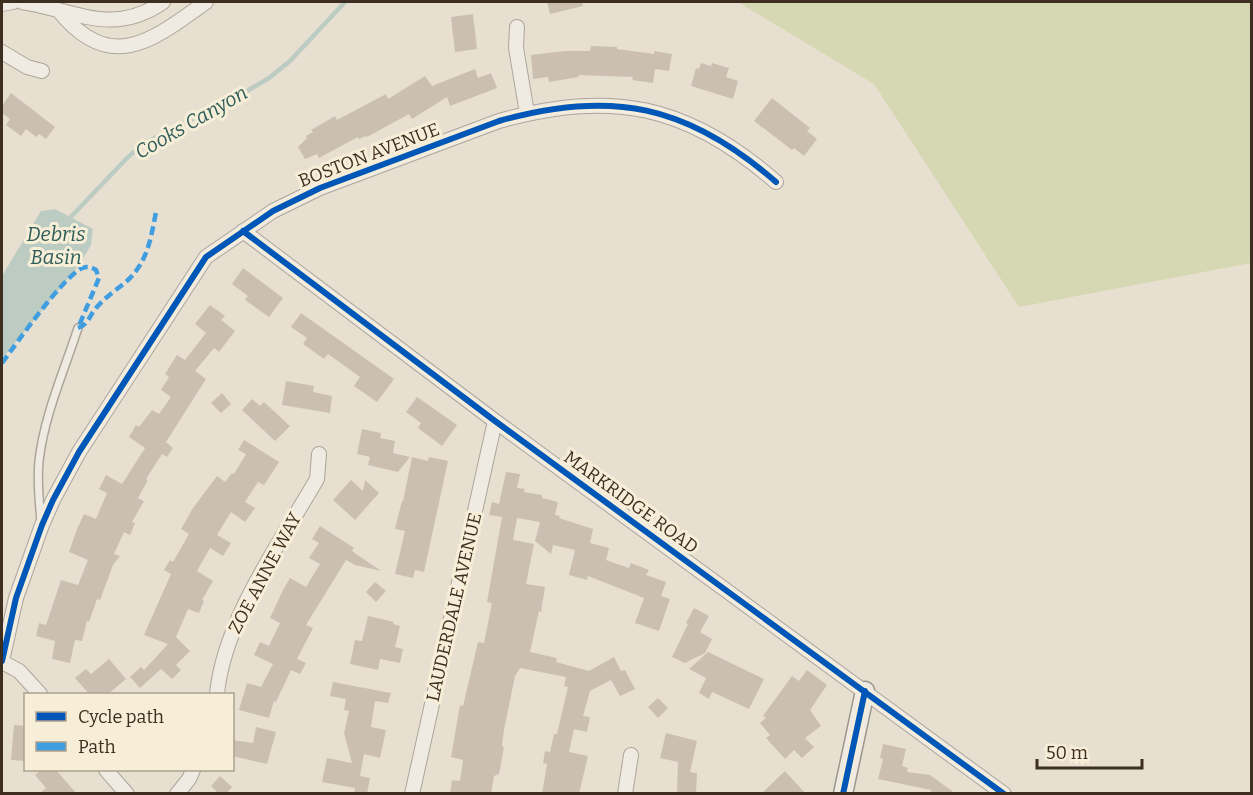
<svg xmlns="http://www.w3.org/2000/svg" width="1253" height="795" font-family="Bitter,serif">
<rect width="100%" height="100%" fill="#e7e0d1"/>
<path fill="#d6d7b3" d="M738 2H1251V263L1019 307 874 84Z"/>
<path fill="#bcccc2" d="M55 209 93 229 91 245 80 264 2 359V276L41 211Z"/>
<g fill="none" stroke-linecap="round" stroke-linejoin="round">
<path stroke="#bcccc2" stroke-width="4.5" d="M68 220 127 158 143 144 247 91 269 78 290 61 345 2"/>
</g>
<path fill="#cbbfb2" d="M547 2H582L583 6 550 14Z
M473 14 477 49 455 52 451 17Z
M591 46 617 47V49L654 54V51L672 54 669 71 655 69 653 83 632 80 633 77 579 75V77L549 82 548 77 533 79 531 55 565 51H590Z
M701 63 711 66 712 63 729 68 726 77 738 81 733 99 691 86 696 68 699 69Z
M475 69 478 78 491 73 497 88 450 106 447 97 412 119 409 114 367 137 366 136 359 139 358 137 319 158 317 154 305 159 298 147 307 138 306 136 313 132 311 130 335 116 337 120 386 94 388 99 425 76 432 86Z
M11 93 55 127 46 139 39 134 36 137 26 129 21 136 6 125 10 119 2 113V106Z
M772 98 810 128 807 131 817 139 804 156 794 148 792 150 754 121Z
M243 268 283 298 269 317 245 300 248 296 232 284Z
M210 305 225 316 221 320 235 331 219 352 214 348 195 371 206 379 166 442 173 448 167 457 162 454 146 479 148 480 138 498 144 501 132 522 135 523 130 535 124 532 114 554 120 556 113 565 100 600 97 599 89 622 87 621 82 641 75 640 70 663 52 659 55 641 36 636 39 623 46 625 61 580 78 585 88 560 69 552 77 529 84 514 96 519 107 493 99 489 106 475 122 484 145 448 129 437 136 425 139 427 152 410 159 414 171 397 161 390 169 377 165 374 177 355 185 360 206 333 195 324Z
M301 313 394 379 377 402 354 386 360 377 328 354 324 359 303 344 307 338 291 327Z
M286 381 314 386 313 392 332 396 330 413 282 405Z
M222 393 231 404 221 413 211 403Z
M417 397 457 425 442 446 418 428 421 423 406 412Z
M252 399 260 406 264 402 290 426 275 441 242 410Z
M362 429 381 433 380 438 395 441 393 453 410 457 398 472 368 465 370 457 357 454Z
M244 440 279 462 264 485 258 482 245 502 255 508 245 522 231 512 217 535 231 543 223 556 210 548 197 571 213 581 202 600 204 601 199 613 188 609 176 637 190 651 176 665 181 670 172 679 161 669 140 688 130 677 141 667 144 670 168 644 144 635 171 574 164 570 170 560 173 562 189 534 181 529 193 508 217 476 225 482 232 473 234 474 246 454 238 450Z
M412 457 428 461 429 457 448 461 424 572 415 570 413 578 395 574 405 531 395 529 402 501H403Z
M506 472 520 474 517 488 525 489 524 492 542 495V498L558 502 555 515 560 516 559 518 593 529 590 543 609 548 606 560 629 568 631 563 649 570 646 575 666 582 661 596 670 599 659 631 635 623 644 598 588 576 587 580 569 575 575 550 553 545 551 554 535 541 540 522 517 518 513 540 534 544 526 584 545 587 541 612 539 611 530 652 557 658 556 662 589 671 614 657 621 671 625 670 635 689 620 696 611 680 590 691 583 716 590 717 587 732 574 729 569 752 588 756 579 794H542L547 764 543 763 545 751 550 752 554 734H557L568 687 564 686 566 677 520 668 515 676 504 730 502 746 504 747 499 774 494 776 491 794H450L452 780 460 781 463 760 451 757 460 705 463 706 478 642 484 643 492 603 487 602 502 517 489 515 492 502 499 504Z
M351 480 363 491 365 480 379 493 355 520 333 500Z
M320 526 354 548 352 551 381 571 355 565 346 560 306 625 313 628 297 659 306 663 300 674 291 670 276 702 274 701 269 718 239 710 247 683 261 687 273 664 254 655 260 642 269 646 280 623 270 618 283 590 290 578 306 587 320 564 309 558 319 543 312 539Z
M375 582 386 591 376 602 366 592Z
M694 608 709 616 700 632 712 639 705 653 685 663 672 657 688 624 686 623Z
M368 616 394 622 393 624 400 626 395 647 403 649 400 663 380 659 378 670 350 664 355 640 362 641Z
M708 652 764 679 749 709 712 692 709 699 699 693 706 678 689 669Z
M109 659 126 679 108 694H89L75 678 86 669 91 674Z
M807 670 827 685 810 710 821 726 805 738 814 747 802 758 794 750 785 759 766 738 770 735 760 723 766 718 763 716 792 676 799 681Z
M333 682 391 693 388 703 375 701 371 727 386 730 380 758 364 754 360 776 370 778 367 794H354L355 788 322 782 327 758 352 763 344 733 349 711 344 710 346 699 330 696Z
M658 698 668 708 658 718 648 707Z
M14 725 26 726V761L11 760Z
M256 727 276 732 267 764 232 756V740L253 743Z
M666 733 697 741 690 772 697 773 696 794H677L678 762 660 758Z
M883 744 906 749 902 766 908 768 907 772 930 775 956 794H931V790L878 779 883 759 880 758Z
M41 770H56L77 794H39L46 788 35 775Z
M785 771 806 794H761Z
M220 776 232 787 226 794H219L211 786Z"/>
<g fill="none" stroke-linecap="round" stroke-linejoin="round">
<defs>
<path id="lane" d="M41 521C39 501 37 481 39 461 44 416 64 371 78 328"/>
<path id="street" d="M22 2C74 10 113 37 163 2
M2 4 13 2
M59 11C111 75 153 40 206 2
M517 27 516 48 527 113
M2 52 27 67 42 71
M243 231 495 421 1004 794
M2 661 16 598 42 525 53 500 79 452 206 257 273 211 320 188 499 121C611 89 688 105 776 182
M2 662 19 671 40 694
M217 694C224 620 280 543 317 479L319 454
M106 770 127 794
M177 794 189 779 193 770
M412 794 495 421
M625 794 631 755"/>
<path id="secondary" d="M843 794 865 691"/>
</defs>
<use href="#lane" stroke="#ada599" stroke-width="10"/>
<use href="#street" stroke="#ada599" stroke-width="16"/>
<use href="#secondary" stroke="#9c958a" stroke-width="21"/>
<use href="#lane" stroke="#efebe3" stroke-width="7"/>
<use href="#street" stroke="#efebe3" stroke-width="14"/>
<use href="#secondary" stroke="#efebe3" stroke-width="18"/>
<path stroke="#3f9de0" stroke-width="4.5" stroke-dasharray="9 4.5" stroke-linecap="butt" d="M78 328C89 324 89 316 96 308 105 297 118 289 128 280 148 261 151 237 156 212
M2 363C17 343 62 278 82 268 88 266 91 267 96 270L99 278 78 328"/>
<defs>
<path id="cycleway" d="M243 231 495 421 1004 794
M2 661 16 598 42 525 53 500 79 452 206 257 273 211 320 188 499 121C611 89 688 105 776 182
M843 794 865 691"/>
</defs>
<use href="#cycleway" stroke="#f7eed8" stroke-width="10"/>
<use href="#cycleway" stroke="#0057b8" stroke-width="6"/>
</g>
<g text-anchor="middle" stroke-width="6" stroke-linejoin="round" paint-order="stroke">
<g font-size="18" fill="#3d2e20" stroke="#f7eed8">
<text transform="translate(369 155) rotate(-21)" y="6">BOSTON AVENUE</text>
<text transform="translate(631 502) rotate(36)" y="6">MARKRIDGE ROAD</text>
<text transform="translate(265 573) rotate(-62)" y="6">ZOE ANNE WAY</text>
<text transform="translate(454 607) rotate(-77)" y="6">LAUDERDALE AVENUE</text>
</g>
<g font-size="20" font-style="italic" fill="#2f5d5a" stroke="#f7eed8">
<text transform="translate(191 122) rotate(-30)" y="7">Cooks Canyon</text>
<text x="56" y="241">Debris<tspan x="56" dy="23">Basin</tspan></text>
</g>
</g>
<rect width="1253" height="795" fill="none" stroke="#3d2e20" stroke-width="6"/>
<rect x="24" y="693" width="210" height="78" fill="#f7eed8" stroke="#ada18e" stroke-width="1.5"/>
<rect x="36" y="712" width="30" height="9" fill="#0057b8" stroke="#ada18e" stroke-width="1.5"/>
<text x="78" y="723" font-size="18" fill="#3d2e20">Cycle path</text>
<rect x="36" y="742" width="30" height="9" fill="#3f9de0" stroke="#ada18e" stroke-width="1.5"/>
<text x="78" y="753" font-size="18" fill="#3d2e20">Path</text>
<path d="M1037 759v9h105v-9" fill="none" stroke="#3d2e20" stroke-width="3"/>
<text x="1046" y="759" font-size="18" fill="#3d2e20" stroke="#f7eed8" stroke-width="4.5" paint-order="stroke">50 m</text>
</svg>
